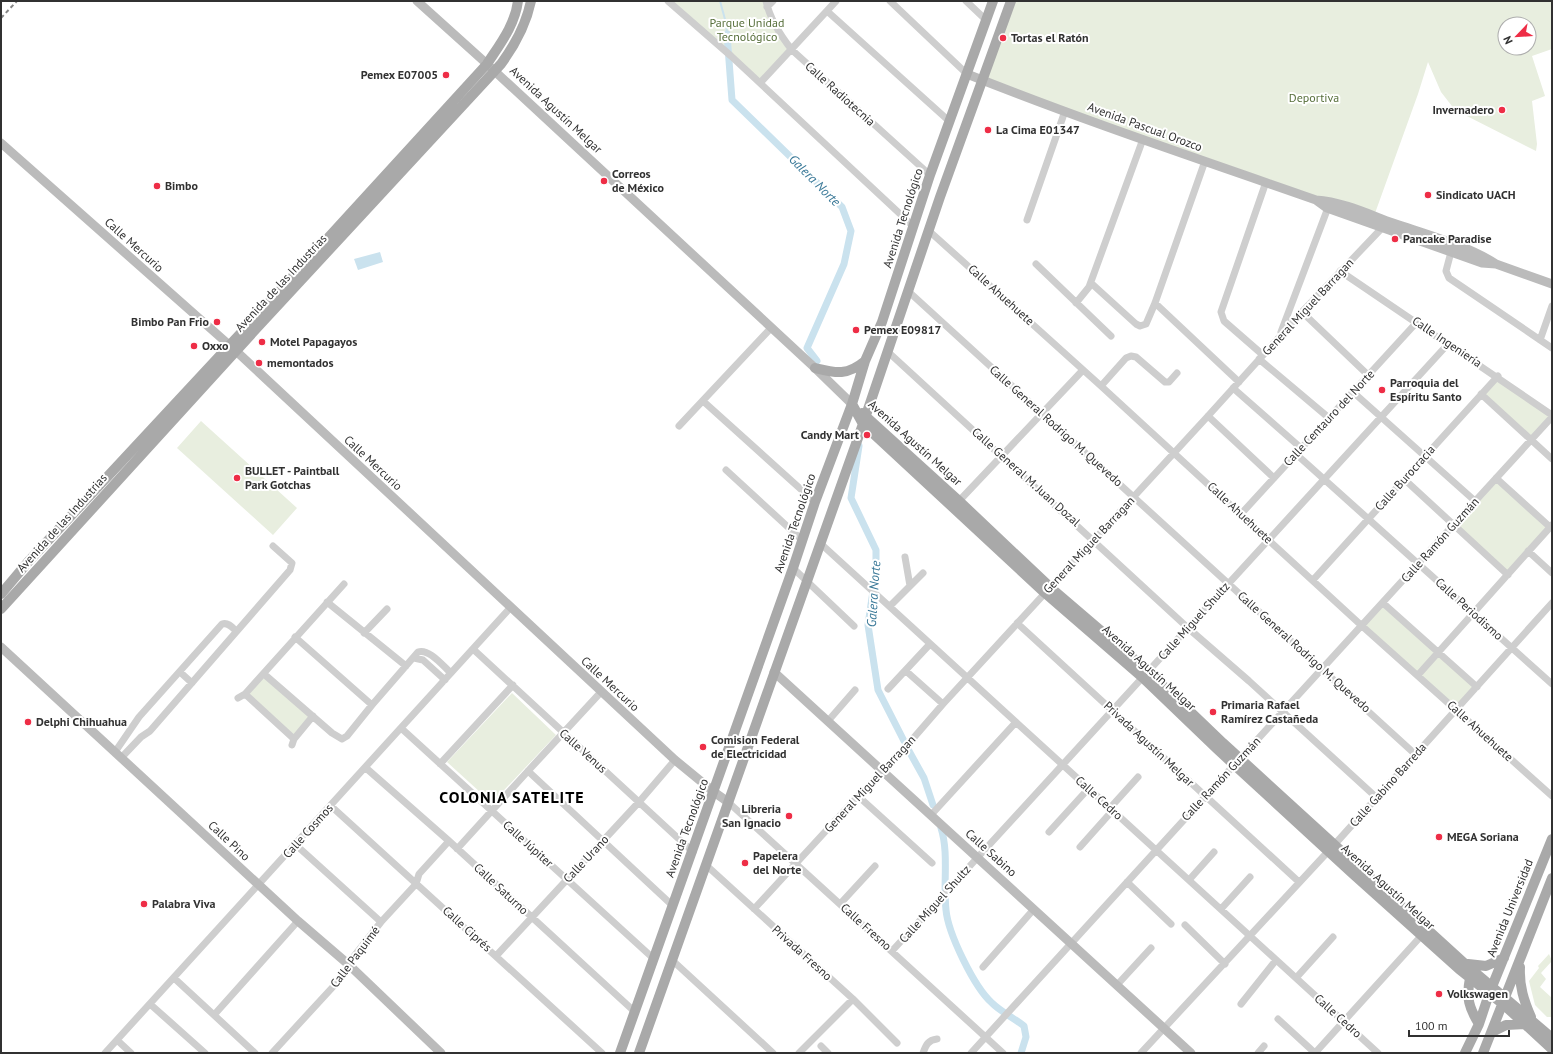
<svg xmlns="http://www.w3.org/2000/svg" width="1553" height="1054" font-family="'PT Sans',sans-serif">
<rect width="100%" height="100%" fill="#fff"/>
<path fill="#e8eedf" fill-rule="evenodd" d="M670 1H773L770 4 776 24 791 50 760 81Z
M1011 1H1552V49L1532 56 1545 96 1532 101 1537 144 1536 151 1455 110 1441 92 1428 62 1418 94 1374 216 982 80ZM1505 24H1529V48H1505Z
M1498 376 1552 415 1531 440 1481 394Z
M201 421 297 508 273 535 177 448Z
M1496 478 1550 527 1508 575 1453 525Z
M1383 603 1477 687 1457 710 1362 626Z
M264 674 313 716 294 739 245 694Z
M512 693 556 735 492 803 447 762Z
M1549 954 1552 961 1541 973 1546 979 1540 987 1552 998V1017H1547L1535 1005 1529 981 1539 968 1538 966Z"/>
<path fill="#cae2ee" d="M380 252 383 262 358 270 354 259Z"/>
<g fill="none" stroke-linecap="round" stroke-linejoin="round">
<path stroke="#cae2ee" stroke-width="2" d="M720 1 726 23 727 34"/>
<path stroke="#cae2ee" stroke-width="7" d="M727 34 732 100 842 207 851 231 844 264 807 348 817 361
M859 446 851 498 876 550V571L868 625 878 690 904 741
M909 751 924 778 933 805
M941 828C949 853 943 883 946 910 948 933 974 987 992 1003 1001 1012 1014 1018 1024 1026L1026 1037 1021 1053"/>
<path stroke="#cecece" stroke-width="7" d="M668 1 731 56 913 226
M766 1C770 19 780 35 792 50L930 175
M890 1 967 74
M966 1 986 20
M767 7 773 1
M827 11 949 121
M760 83 836 1
M1027 220 1065 111
M928 230 1101 386 1362 626 1552 796
M1451 252 1446 271 1449 278 1552 348
M1036 264 1111 336
M1340 271 1552 415
M1091 283 1136 324 1140 326 1146 324 1155 303 1205 161
M908 291 1416 755
M1076 303 1089 287 1143 139
M1155 303 1239 382
M1302 312 1368 375
M1281 332 1329 205
M1540 340 1552 306
M887 351 1188 628 1249 681 1377 798
M1263 355 1224 321 1221 312 1266 182
M1259 359 1329 418
M1101 386 1126 358 1131 356 1136 357 1165 382H1169L1177 373
M1233 388 1301 448
M1353 392 1475 501
M1481 394 1552 459
M703 401 815 502
M1208 416 1274 478
M679 426 771 328
M1296 454 1552 684
M726 470 802 540
M1496 478 1550 527
M1404 479 1508 575
M959 501 1083 370
M1241 514 1417 322
M820 543 1378 1053
M1528 551 1552 573
M905 557 910 586
M793 568 854 626
M1313 580 1498 376
M327 602 406 666
M1383 603 1477 687
M890 606 923 573
M1017 623 1299 882
M364 633 387 609
M295 637 372 705
M473 649 693 852
M414 658 423 660 445 680
M906 671 943 704
M180 672 192 683
M264 674 332 733 342 739 347 736 372 705 418 652C429 648 443 666 451 673
M1418 675 1552 525
M888 689 930 644
M245 694 294 739
M238 698 245 694 344 584
M828 721 855 690
M401 728 654 959
M292 745 294 739 313 716
M115 752 139 717 222 624C228 622 232 627 236 631
M121 758 141 737 150 731 290 570 292 563 273 546
M440 764 513 685
M366 768 449 841 635 1012
M528 771 673 906
M858 796 932 863
M728 802 1003 1053
M331 806 602 1053
M1110 808 1138 777
M931 815 1016 722
M1049 832 1089 788
M296 845 381 922
M1080 847 1113 810
M457 849 528 771 601 692
M706 865 853 999 897 1043
M1189 880 1214 852
M1127 882 1171 924
M840 904 875 866
M754 909 858 796 884 772 943 704 1208 416 1302 312 1382 228
M1221 909 1250 877
M1185 925 1225 964
M892 951 1448 344
M496 956 639 802 675 760
M672 960 773 1053
M983 967 1034 909
M174 978 255 1053
M1296 978 1333 937
M1117 985 1151 948
M150 1004 205 1053
M1241 1004 1276 960
M214 1015 298 921
M1278 1019 1315 1053
M117 1040 131 1053
M821 1046 828 1053
M105 1053 510 608
M272 1053 342 977 347 970 348 964 381 922 416 884 419 874 449 841
M799 1053 853 999
M923 1053C926 1045 928 1040 937 1039
M971 1053 1552 417
M1141 1053 1335 844 1552 603
M1258 1053 1264 1046
M1315 1053 1422 935"/>
<path stroke="#bbb" stroke-width="9" d="M417 1 487 64 815 368 852 404
M967 74C1082 120 1199 159 1316 200 1343 202 1368 214 1393 223 1425 234 1469 246 1496 264
M1 143 236 351 675 760 714 792 728 802
M1316 200 1327 208 1482 263 1496 264 1552 284
M1 647 298 921 348 964 441 1053
M774 672 1191 1053"/>
<path stroke="#a9a9a9" stroke-width="10" d="M815 368C836 373 847 376 865 361
M852 404 863 424 1045 593 1142 677 1217 749 1352 873 1459 969 1503 1004 1552 1049
M862 413 959 501 1051 588 1148 671 1223 743 1464 963 1552 1038
M1 594 28 562 242 332 487 64C500 44 515 25 518 1
M1 609 256 329 501 64C515 45 526 25 531 1
M1468 964 1486 966 1504 958
M1520 967C1519 986 1524 1001 1531 1017
M1470 978C1466 998 1469 1008 1479 1024
M1492 1032 1506 1025 1525 1024
M620 1053 793 568 815 502 852 404 865 361 882 322 930 175 993 1
M639 1053 863 424 940 197 1011 1
M1465 1053 1479 1024 1489 994 1552 839
M1483 1053 1552 878"/>
<path stroke="#868686" stroke-width="2" stroke-dasharray="4 3" stroke-linecap="butt" d="M1 18 17 1"/>
</g>
<g fill="#ee2d46" stroke="#fff" stroke-width="1.5">
<circle cx="1003" cy="38" r="4"/>
<circle cx="446" cy="75" r="4"/>
<circle cx="1502" cy="110" r="4"/>
<circle cx="988" cy="130" r="4"/>
<circle cx="604" cy="181" r="4"/>
<circle cx="157" cy="186" r="4"/>
<circle cx="1428" cy="195" r="4"/>
<circle cx="1395" cy="239" r="4"/>
<circle cx="217" cy="322" r="4"/>
<circle cx="856" cy="330" r="4"/>
<circle cx="262" cy="342" r="4"/>
<circle cx="194" cy="346" r="4"/>
<circle cx="259" cy="363" r="4"/>
<circle cx="1382" cy="390" r="4"/>
<circle cx="867" cy="435" r="4"/>
<circle cx="237" cy="478" r="4"/>
<circle cx="1213" cy="712" r="4"/>
<circle cx="28" cy="722" r="4"/>
<circle cx="703" cy="747" r="4"/>
<circle cx="789" cy="816" r="4"/>
<circle cx="1439" cy="837" r="4"/>
<circle cx="745" cy="863" r="4"/>
<circle cx="144" cy="904" r="4"/>
<circle cx="1439" cy="994" r="4"/>
</g>
<g text-anchor="middle" stroke-width="4" stroke-linejoin="round" paint-order="stroke">
<g font-size="12" fill="#576f3b" stroke="#fff">
<text x="747" y="27">Parque Unidad<tspan x="747" dy="14">Tecnológico</tspan></text>
<text x="1314" y="102">Deportiva</text>
</g>
<g font-size="12" font-weight="bold" fill="#313131" stroke="#fff" text-anchor="start">
<text x="1011" y="42">Tortas el Ratón</text>
<text x="438" y="79" text-anchor="end">Pemex E07005</text>
<text x="1494" y="114" text-anchor="end">Invernadero</text>
<text x="996" y="134">La Cima E01347</text>
<text x="612" y="178">Correos<tspan x="612" dy="14">de México</tspan></text>
<text x="165" y="190">Bimbo</text>
<text x="1436" y="199">Sindicato UACH</text>
<text x="1403" y="243">Pancake Paradise</text>
<text x="209" y="326" text-anchor="end">Bimbo Pan Frio</text>
<text x="864" y="334">Pemex E09817</text>
<text x="270" y="346">Motel Papagayos</text>
<text x="202" y="350">Oxxo</text>
<text x="267" y="367">memontados</text>
<text x="1390" y="387">Parroquia del<tspan x="1390" dy="14">Espíritu Santo</tspan></text>
<text x="859" y="439" text-anchor="end">Candy Mart</text>
<text x="245" y="475">BULLET - Paintball<tspan x="245" dy="14">Park Gotchas</tspan></text>
<text x="1221" y="709">Primaria Rafael<tspan x="1221" dy="14">Ramírez Castañeda</tspan></text>
<text x="36" y="726">Delphi Chihuahua</text>
<text x="711" y="744">Comision Federal<tspan x="711" dy="14">de Electricidad</tspan></text>
<text x="781" y="813" text-anchor="end">Libreria<tspan x="781" dy="14">San Ignacio</tspan></text>
<text x="1447" y="841">MEGA Soriana</text>
<text x="753" y="860">Papelera<tspan x="753" dy="14">del Norte</tspan></text>
<text x="152" y="908">Palabra Viva</text>
<text x="1447" y="998">Volkswagen</text>
</g>
<g font-size="12" fill="#313131" stroke="#fff">
<text transform="translate(840 94) rotate(42)" y="4">Calle Radiotecnia</text>
<text transform="translate(556 110) rotate(43)" y="4">Avenida Agustín Melgar</text>
<text transform="translate(1145 127) rotate(20)" y="4">Avenida Pascual Orozco</text>
<text transform="translate(903 218) rotate(-72)" y="4">Avenida Tecnológico</text>
<text transform="translate(134 245) rotate(42)" y="4">Calle Mercurio</text>
<text transform="translate(281 283) rotate(-47)" y="4">Avenida de las Industrias</text>
<text transform="translate(1001 295) rotate(42)" y="4">Calle Ahuehuete</text>
<text transform="translate(1308 307) rotate(-47)" y="4">General Miguel Barragan</text>
<text transform="translate(1447 342) rotate(34)" y="4">Calle Ingeniería</text>
<text transform="translate(1329 418) rotate(-47)" y="4">Calle Centauro del Norte</text>
<text transform="translate(1056 426) rotate(42)" y="4">Calle General Rodrigo M. Quevedo</text>
<text transform="translate(915 443) rotate(42)" y="4">Avenida Agustín Melgar</text>
<text transform="translate(373 463) rotate(43)" y="4">Calle Mercurio</text>
<text transform="translate(1026 477) rotate(42)" y="4">Calle General M. Juan Dozal</text>
<text transform="translate(1405 478) rotate(-48)" y="4">Calle Burocracia</text>
<text transform="translate(1240 513) rotate(43)" y="4">Calle Ahuehuete</text>
<text transform="translate(62 523) rotate(-48)" y="4">Avenida de las Industrias</text>
<text transform="translate(795 523) rotate(-71)" y="4">Avenida Tecnológico</text>
<text transform="translate(1440 540) rotate(-48)" y="4">Calle Ramón Guzmán</text>
<text transform="translate(1089 545) rotate(-47)" y="4">General Miguel Barragan</text>
<text transform="translate(1469 609) rotate(42)" y="4">Calle Periodismo</text>
<text transform="translate(1194 621) rotate(-48)" y="4">Calle Miguel Shultz</text>
<text transform="translate(1304 652) rotate(42)" y="4">Calle General Rodrigo M. Quevedo</text>
<text transform="translate(1149 668) rotate(42)" y="4">Avenida Agustín Melgar</text>
<text transform="translate(610 684) rotate(43)" y="4">Calle Mercurio</text>
<text transform="translate(1480 731) rotate(42)" y="4">Calle Ahuehuete</text>
<text transform="translate(1149 744) rotate(43)" y="4">Privada Agustín Melgar</text>
<text transform="translate(583 751) rotate(42)" y="4">Calle Venus</text>
<text transform="translate(1221 779) rotate(-47)" y="4">Calle Ramón Guzmán</text>
<text transform="translate(870 784) rotate(-47)" y="4">General Miguel Barragan</text>
<text transform="translate(1388 785) rotate(-48)" y="4">Calle Gabino Barreda</text>
<text transform="translate(1099 798) rotate(42)" y="4">Calle Cedro</text>
<text transform="translate(687 828) rotate(-70)" y="4">Avenida Tecnológico</text>
<text transform="translate(308 831) rotate(-48)" y="4">Calle Cosmos</text>
<text transform="translate(229 841) rotate(43)" y="4">Calle Pino</text>
<text transform="translate(528 844) rotate(42)" y="4">Calle Júpiter</text>
<text transform="translate(991 853) rotate(42)" y="4">Calle Sabino</text>
<text transform="translate(586 859) rotate(-47)" y="4">Calle Urano</text>
<text transform="translate(1388 887) rotate(42)" y="4">Avenida Agustín Melgar</text>
<text transform="translate(501 889) rotate(43)" y="4">Calle Saturno</text>
<text transform="translate(935 904) rotate(-48)" y="4">Calle Miguel Shultz</text>
<text transform="translate(1510 908) rotate(-68)" y="4">Avenida Universidad</text>
<text transform="translate(866 927) rotate(42)" y="4">Calle Fresno</text>
<text transform="translate(467 929) rotate(42)" y="4">Calle Ciprés</text>
<text transform="translate(802 953) rotate(42)" y="4">Privada Fresno</text>
<text transform="translate(355 957) rotate(-53)" y="4">Calle Paquimé</text>
<text transform="translate(1338 1016) rotate(42)" y="4">Calle Cedro</text>
</g>
<g font-size="13" font-style="italic" fill="#3a7998" stroke="#fff">
<text transform="translate(815 180) rotate(45)" y="5">Galera Norte</text>
<text transform="translate(873 594) rotate(-86)" y="5">Galera Norte</text>
</g>
<g font-size="16" font-weight="bold" letter-spacing="1" fill="#000" stroke="#fff">
<text x="512" y="803">COLONIA SATELITE</text>
</g>
</g>
<rect width="1553" height="1054" fill="none" stroke="#313131" stroke-width="4"/>
<g transform="translate(1517 36) rotate(245)"><circle r="19" fill="#ffffff" stroke="#adadad"/>
<path d="M0-3L7 15L0 10L-7 15Z" fill="#ee2d46"/>
<text y="-6" font-size="11" font-weight="bold" text-anchor="middle" fill="#313131">N</text>
</g>
<path d="M1409 1030v6h100v-6" fill="none" stroke="#313131" stroke-width="2"/>
<text x="1415" y="1030" font-size="12" fill="#313131" stroke="#ffffff" stroke-width="3" paint-order="stroke">100 m</text>
</svg>
